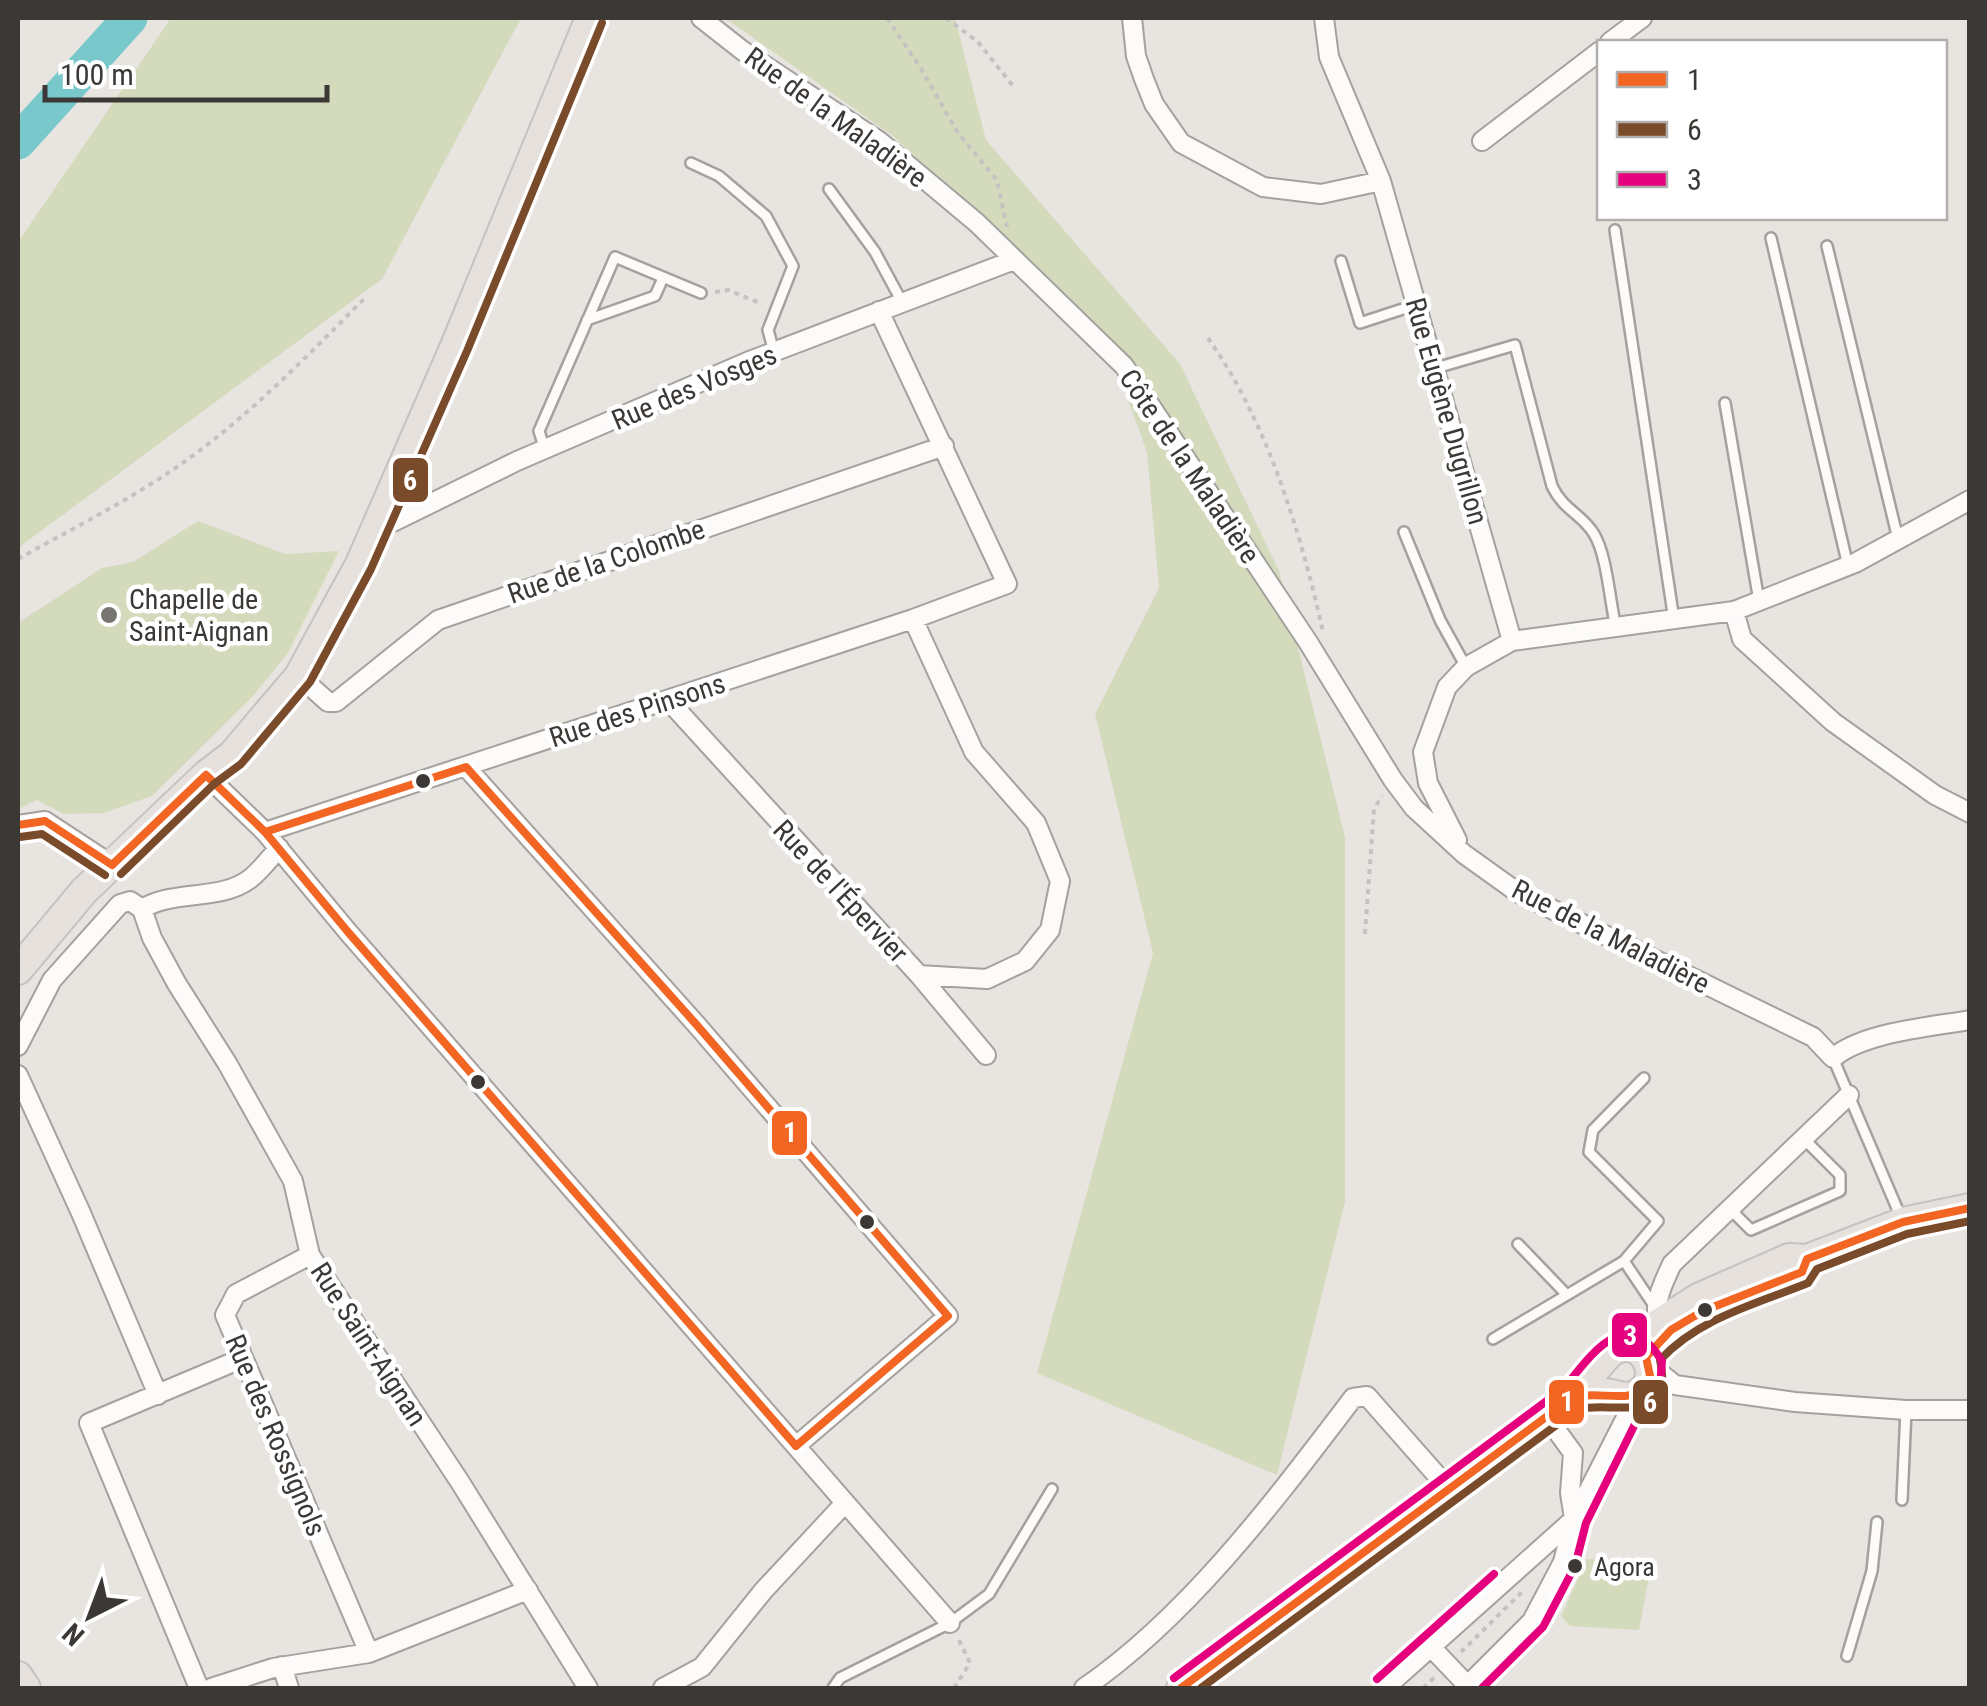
<svg xmlns="http://www.w3.org/2000/svg" width="1987" height="1706" font-family="'Roboto Condensed',sans-serif">
<rect width="100%" height="100%" fill="#e8e4e0"/>
<path fill="#d4dbbc" d="M171 18H521L382 279 18 548V242Z
M725 18H955L986 140 1180 364 1279 571 1345 837V1202L1277 1475 1037 1373 1153 953 1095 714 1159 588 1147 452 1103 332 893 136Z
M198 521 285 554 339 551 288 653 254 695 152 796 104 813 64 814 37 800 18 809V623L102 568 133 562Z
M1587 1559 1652 1560 1639 1630 1570 1626 1561 1616Z"/>
<g fill="none" stroke-linecap="round" stroke-linejoin="round">
<path stroke="#79c9cc" stroke-width="35" d="M18 142 130 18"/>
<defs>
<path id="lane" d="M691 163 719 176 766 216 793 266 768 330 774 352
M829 189 875 252 902 302
M1615 230 1674 620
M1771 238 1848 566
M1827 246 1898 539
M1341 261 1360 323 1415 305
M587 320 655 296 663 278
M1436 368 1515 345 1552 486C1563 510 1582 514 1594 534 1607 555 1610 603 1616 628
M1725 403 1759 601
M545 450 539 431 615 257 701 293
M1404 532 1440 620 1466 667
M1833 1058 1902 1220
M1730 1209 1751 1230 1840 1191V1175L1803 1138
M1518 1244 1567 1295
M1624 1261 1658 1221 1589 1152 1593 1130 1644 1078
M1493 1339 1624 1261 1655 1307
M1902 1500 1906 1410
M1847 1656 1872 1571 1877 1522
M833 1688 840 1678 950 1623 989 1594 1052 1489"/>
<path id="street" d="M701 18 743 51 879 141 977 223 1124 366 1308 642 1393 780 1414 808 1464 854 1517 892 1813 1037 1833 1058C1863 1032 1931 1027 1970 1020
M1132 18 1136 56 1144 79 1154 104 1181 143 1263 187 1321 194 1381 181
M1324 18 1329 57 1381 181 1512 641
M1610 42 1642 18
M1482 141 1600 51
M379 520 391 523 517 461 747 362 1014 260
M1734 611 1742 639 1833 722 1935 795 1970 813
M299 676 328 702H336L438 620 944 446
M668 700 919 975 987 979 1025 961 1050 930 1060 881 1036 823 974 752 913 619
M466 767 695 1023 948 1316 796 1446
M206 775 265 832 348 932 950 1623
M18 825 45 821 112 865
M265 832 913 619 1007 584 879 311
M1457 840 1428 783 1423 752 1447 687 1466 667 1512 641 1734 611 1855 563 1970 500
M279 848C270 858 261 870 251 878 221 902 173 889 142 909L152 938 177 984 227 1063 293 1181 310 1255 460 1482 588 1688
M919 975 986 1055
M18 1046 52 980 120 904 130 901 142 909
M18 1075 81 1213 158 1395
M310 1255 236 1294 225 1315 369 1653
M1664 1337C1650 1308 1659 1292 1672 1264L1849 1095
M1650 1365 1675 1385 1795 1402 1906 1410H1970
M1546 1416 1573 1453 1570 1493 1574 1518
M1430 1646 1468 1686
M282 1666 289 1688
M199 1688 89 1423 243 1358
M211 1688 273 1668 369 1653 528 1590
M663 1688 702 1667 764 1590 845 1503
M1084 1688C1189 1616 1276 1499 1353 1398L1367 1396 1449 1489
M1385 1688 1574 1519
M1465 1688 1532 1621 1563 1562 1574 1519 1638 1394"/>
<path id="primary" d="M18 970 84 891 206 775 232 755 299 676 360 564 455 346 590 18
M1634 1348 1658 1324 1698 1298 1789 1258 1807 1259 1903 1222 1970 1208
M18 1676 26 1688
M1181 1688 1573 1397C1582 1387 1606 1354 1615 1350 1645 1335 1665 1382 1635 1395 1624 1400 1615 1393 1604 1393 1594 1392 1583 1395 1573 1397"/>
</defs>
<use href="#lane" stroke="#a4a19e" stroke-width="14"/>
<use href="#street" stroke="#a4a19e" stroke-width="22"/>
<use href="#primary" stroke="#c5c2c0" stroke-width="32"/>
<path stroke="#c5c3c2" stroke-width="4" stroke-dasharray="5 5" stroke-linecap="butt" d="M887 18 920 67 958 133 997 180 1007 227
M946 18 978 42 1013 86
M715 292 728 290 762 304
M1208 338C1267 421 1301 533 1323 632
M18 559C66 532 118 506 165 475 240 426 304 359 367 296
M1365 934 1374 809 1382 796
M1461 1652 1522 1592
M954 1688 970 1663 957 1636
M1423 1688 1436 1676"/>
<use href="#lane" stroke="#fcfbfa" stroke-width="9"/>
<use href="#street" stroke="#fcfbfa" stroke-width="18"/>
<use href="#primary" stroke="#e6e1dc" stroke-width="28"/>
<defs>
<path id="bus-1" d="M466 767 695 1023 948 1316 796 1446 348 932 265 832Z
M206 775 265 832
M18 825 45 821 112 865
M112 865 206 775
M1181 1688 1573 1397C1598 1391 1623 1402 1642 1391L1650 1376 1646 1357 1671 1330 1703 1311 1802 1272 1807 1259 1903 1222 1970 1208"/>
<path id="bus-2" d="M20 837 42 834 105 875
M121 874 214 784 241 764 310 682 371 569 467 351 602 23
M1201 1688 1578 1409C1612 1401 1675 1427 1660 1360 1699 1318 1756 1304 1808 1283L1817 1269 1907 1234 1970 1221"/>
<path id="bus-3" d="M1174 1678 1564 1388C1591 1355 1626 1302 1662 1361L1660 1387 1637 1420 1586 1523 1575 1566 1543 1627 1482 1688
M1377 1679 1494 1574"/>
</defs>
<use href="#bus-1" stroke="#fff" stroke-width="15"/>
<use href="#bus-2" stroke="#fff" stroke-width="15"/>
<use href="#bus-3" stroke="#fff" stroke-width="15"/>
<use href="#bus-1" stroke="#f26522" stroke-width="8"/>
<use href="#bus-2" stroke="#7a4b2a" stroke-width="8"/>
<use href="#bus-3" stroke="#e5007d" stroke-width="8"/>
</g>
<circle fill="#787471" stroke="#fff" stroke-width="4" cx="109" cy="615" r="10"/>
<g fill="#3b3835" stroke="#fff" stroke-width="4">
<circle cx="423" cy="781" r="9"/>
<circle cx="478" cy="1082" r="9"/>
<circle cx="867" cy="1222" r="9"/>
<circle cx="1705" cy="1310" r="9"/>
<circle cx="1575" cy="1566" r="9"/>
</g>
<g text-anchor="middle" stroke-width="9" stroke-linejoin="round" paint-order="stroke">
<g font-size="26" fill="#3b3835" stroke="#fff" text-anchor="start">
<text x="1594" y="1576">Agora</text>
</g>
<g font-size="28" fill="#3b3835" stroke="#fff">
<text transform="translate(836 117) rotate(36)" y="10">Rue de la Maladière</text>
<text transform="translate(694 387) rotate(-23)" y="10">Rue des Vosges</text>
<text transform="translate(1447 411) rotate(74)" y="10">Rue Eugène Dugrillon</text>
<text transform="translate(1190 466) rotate(56)" y="10">Côte de la Maladière</text>
<text transform="translate(606 561) rotate(-19)" y="10">Rue de la Colombe</text>
<text transform="translate(637 710) rotate(-18)" y="10">Rue des Pinsons</text>
<text transform="translate(841 891) rotate(47)" y="10">Rue de l'Épervier</text>
<text transform="translate(1611 936) rotate(27)" y="10">Rue de la Maladière</text>
<text transform="translate(369 1344) rotate(57)" y="10">Rue Saint-Aignan</text>
<text transform="translate(276 1435) rotate(67)" y="10">Rue des Rossignols</text>
</g>
<g font-size="28" fill="#3b3835" stroke="#fff" text-anchor="start">
<text x="129" y="609">Chapelle de<tspan x="129" dy="32">Saint-Aignan</tspan></text>
</g>
</g>
<g stroke="#fff" stroke-width="4">
<rect x="391" y="456" width="39" height="48" rx="10" fill="#7a4b2a"/>
<rect x="770" y="1109" width="39" height="48" rx="10" fill="#f26522"/>
<rect x="1610" y="1311" width="39" height="48" rx="10" fill="#e5007d"/>
<rect x="1547" y="1378" width="39" height="48" rx="10" fill="#f26522"/>
<rect x="1631" y="1378" width="39" height="48" rx="10" fill="#7a4b2a"/>
</g>
<g font-size="28" text-anchor="middle" font-weight="bold" fill="#fff">
<text x="410" y="490">6</text>
<text x="790" y="1142">1</text>
<text x="1630" y="1345">3</text>
<text x="1567" y="1411">1</text>
<text x="1650" y="1412">6</text>
</g>
<rect width="1987" height="1706" fill="none" stroke="#3b3835" stroke-width="40"/>
<rect x="1597" y="40" width="350" height="180" fill="#ffffff" stroke="#b1afae" stroke-width="2.5"/>
<rect x="1617" y="72" width="50" height="15" fill="#f26522" stroke="#b1afae" stroke-width="2.5"/>
<text x="1687" y="90" font-size="30" fill="#3b3835">1</text>
<rect x="1617" y="122" width="50" height="15" fill="#7a4b2a" stroke="#b1afae" stroke-width="2.5"/>
<text x="1687" y="140" font-size="30" fill="#3b3835">6</text>
<rect x="1617" y="172" width="50" height="15" fill="#e5007d" stroke="#b1afae" stroke-width="2.5"/>
<text x="1687" y="190" font-size="30" fill="#3b3835">3</text>
<g transform="translate(90 1616) rotate(222)" stroke="#ffffff" stroke-width="8" paint-order="stroke">
<path d="M0-8L18 38L0 25L-18 38Z" fill="#3b3835"/>
<text y="-15" font-size="28" font-weight="bold" text-anchor="middle" fill="#3b3835">N</text>
</g>
<path d="M45 85v15h282v-15" fill="none" stroke="#3b3835" stroke-width="5"/>
<text x="60" y="85" font-size="30" fill="#3b3835" stroke="#ffffff" stroke-width="8" paint-order="stroke">100 m</text>
</svg>
